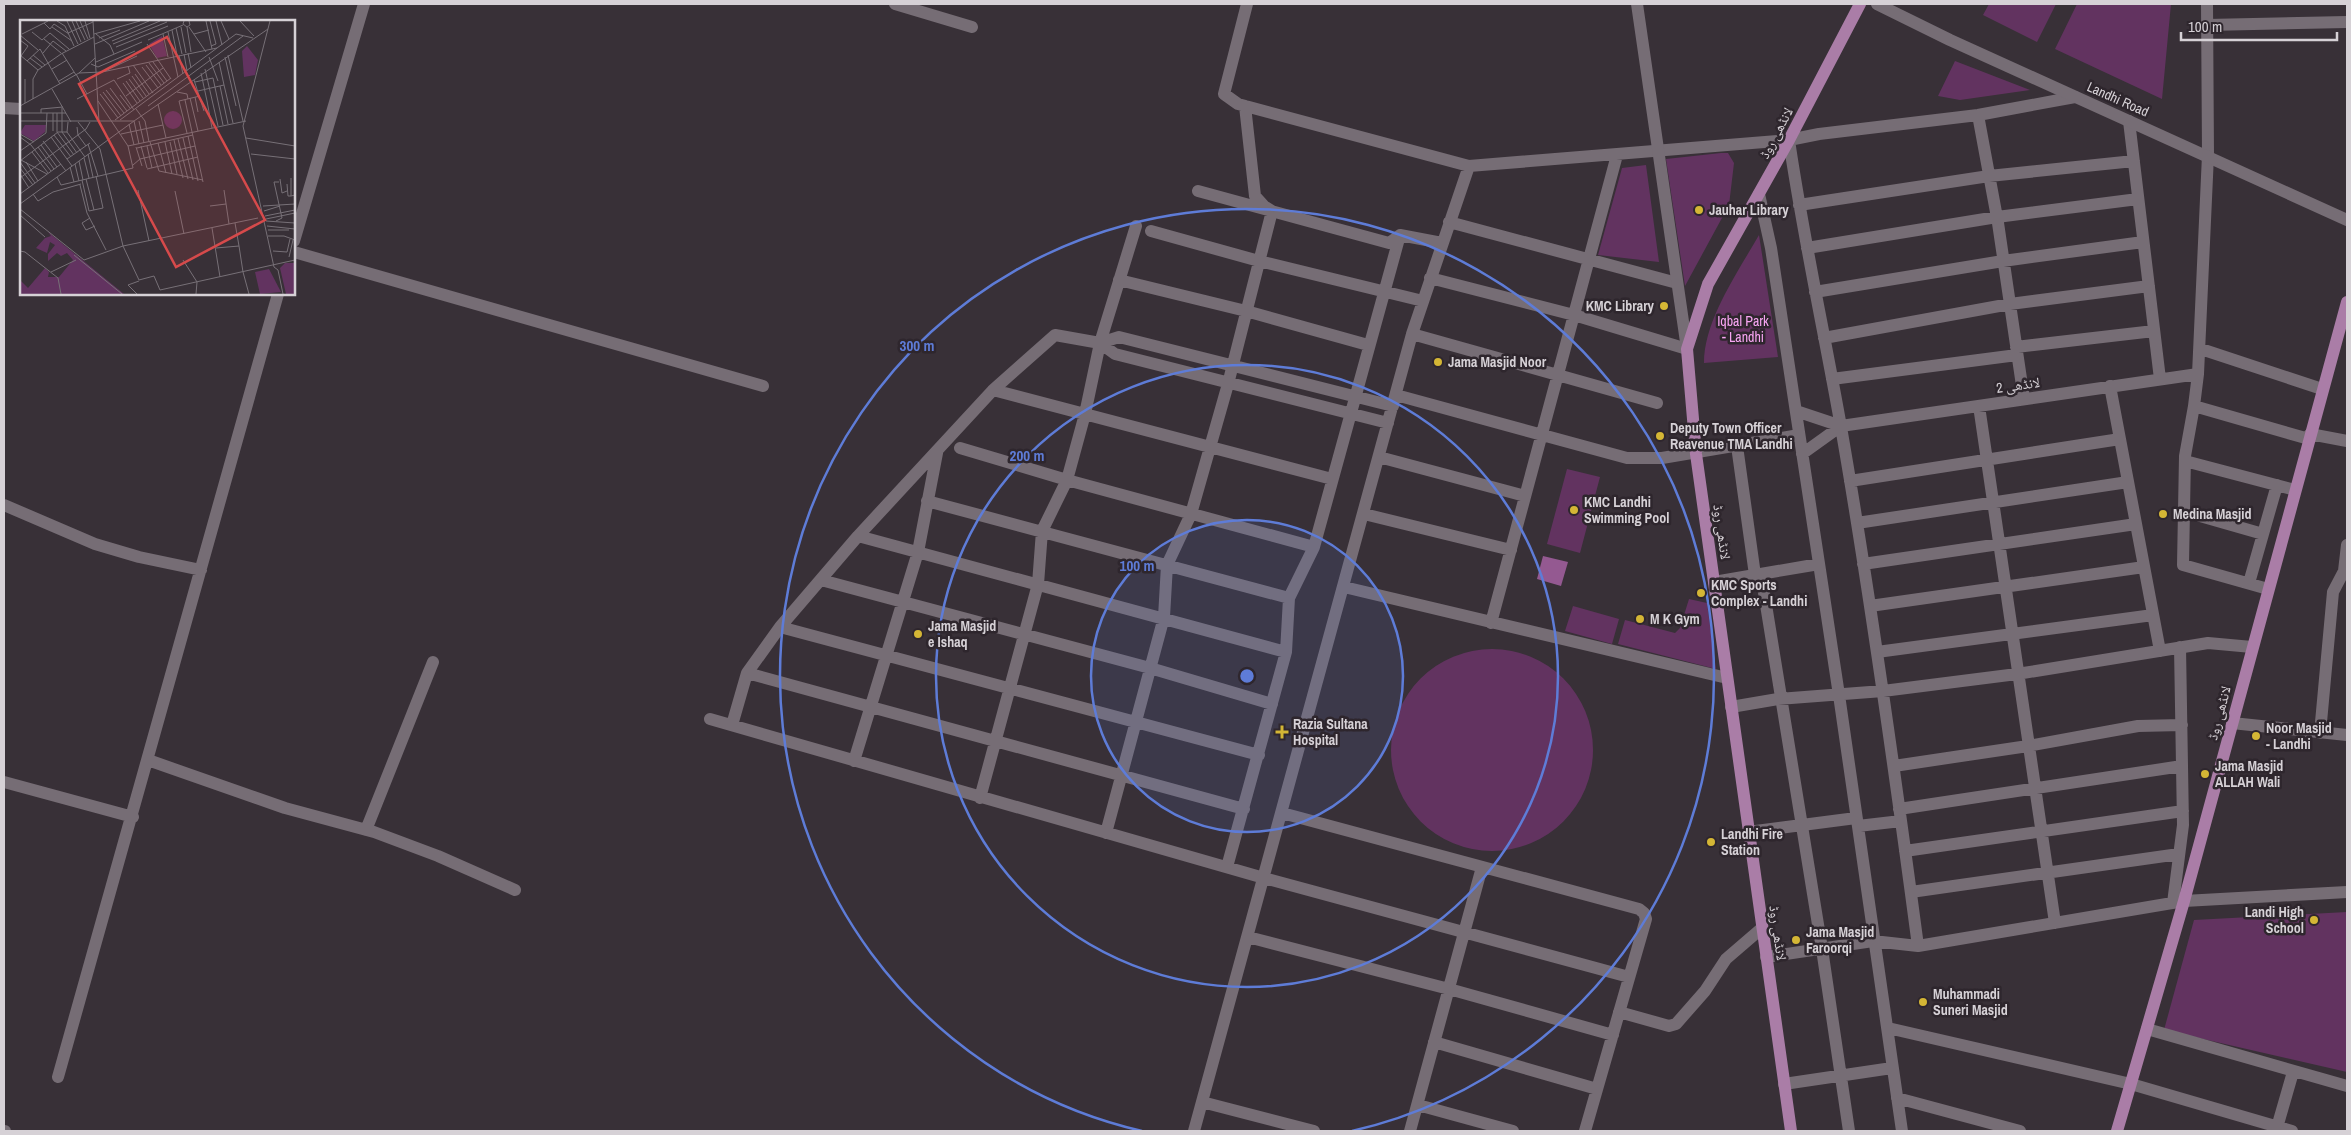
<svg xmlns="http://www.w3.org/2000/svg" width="2351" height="1135" font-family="'Archivo Narrow','Noto Naskh Arabic',sans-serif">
<rect width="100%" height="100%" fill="#383037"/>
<path fill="#623360" d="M1989 4H2056L2037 42 1983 15Z
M2077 4H2171L2162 99 2055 49Z
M1955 61 2030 90 1960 100 1938 96Z
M1721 153H1728L1734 163 1729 205 1685 286 1666 159Z
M1646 165 1659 262 1598 255 1622 168Z
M1759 235 1778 357 1704 363C1704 320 1738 272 1759 235Z
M1567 469 1600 477 1580 553 1547 544Z
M1689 599 1707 603 1716 669 1618 644 1625 620 1675 633 1680 628Z
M1573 606 1619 619 1612 644 1565 631Z
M1391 750a101 101 0 1 1 202 0a101 101 0 1 1-202 0Z
M2347 912V1072L2164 1030 2194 920Z"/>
<path fill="#945991" d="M1543 556 1568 562 1561 586 1537 579Z"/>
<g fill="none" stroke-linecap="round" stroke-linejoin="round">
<path stroke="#766d75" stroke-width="12" d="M895 4 972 27
M1247 4 1224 94 1238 104 1469 166 1789 140 1819 134 1978 115 2075 97
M2207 25 2347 22
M4 108 21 109
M1978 115 1998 223 2024 399
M2129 121 2160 379
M1789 140C1803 236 1824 331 1841 427 1871 599 1895 773 1918 946
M1198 191 1389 243 1400 235 1442 243
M1759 194 1771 248 1839 695 1902 1131
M1799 205 1989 176 2134 161
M1449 222 1677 283
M1151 231 1259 261 1423 301
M294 241 364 4
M1807 248 1997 217 2138 199
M294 252 763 386
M1430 278 1574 315 1687 349
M1119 280 1246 311 1368 345
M1815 292 2003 261 2143 242
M1412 334 1657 403
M1824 338 2010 304 2149 286
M1100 343 1119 337 1393 406
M2016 347 2154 331
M2201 349 2322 389
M2198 374 2194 406 2309 439
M1832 379 2017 355
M2110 386 2160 651
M993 390 1332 479
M1396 395 1627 458H1662L1799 435
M1979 406 2055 923
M2194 406 2185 456 2183 565 2268 589
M1796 411 1841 426 2198 374 2208 155 2207 4
M2310 434 2347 441
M1737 446 1755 575
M960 448 1067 480 1314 547
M1802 454 1841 426
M1379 457 1525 496
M2185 461 2295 490
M1850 481 2120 439
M927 501 1289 598
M4 505 95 544 139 557 201 570
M1364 514 1511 550
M2200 516 2263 534
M1857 523 2128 482
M858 536 1286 652
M1863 564 2136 524
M1761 574 1822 949 1849 1131
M821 580 1150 668 1272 704
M1714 582 1819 564
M2249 583 2277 485
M1344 587 1727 678
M1870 606 2144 567
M1491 623 1617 155
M780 627 1259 755
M1877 652 2153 615
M747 673 1244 809
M1731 707 1778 699 1883 691 2017 674 2208 643 2252 647
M710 719 1264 878 1629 977
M2232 723 2347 735
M732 725 747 673 780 627 858 536 993 390 1055 335 1100 343 1115 354 1388 423
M2320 733 2333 592 2344 571 2347 545
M148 760 285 808 374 832 438 856 515 890
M854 761 918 552 937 453
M1894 766 2028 746 2138 726 2182 725
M4 782 133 817
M980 798 1038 584 1042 531 1067 480 1085 414 1100 343 1136 226
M1899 809 2182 766
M1282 813 1639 909 1644 913 1646 919 1585 1131
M1858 826 1901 821
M366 830 433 662
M1748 832 1856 818
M1106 833 1164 617 1167 565 1191 514 1228 384 1272 211 1264 206 1255 196 1245 106
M1905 851 2183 811
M1227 867 1286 652 1289 598 1314 547 1400 235
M1911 892 2179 854
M2173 903 2183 825 2180 647
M1248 937 1449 989 1613 1035
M1766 957 1873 941 1918 946 2184 901 2347 892
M1619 1012 1669 1026 1676 1024 1705 991 1726 959 1762 928
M1888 1028 2131 1084 2292 1131
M2147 1029 2347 1086
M1434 1042 1597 1089
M58 1077 278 294
M1784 1084 1892 1068
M1897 1098 2020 1131
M1202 1102 1314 1131
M1418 1105 1513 1131
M1194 1131 1412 334 1469 166
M1410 1131 1482 867
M2276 1131 2293 1072"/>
<path stroke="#766d75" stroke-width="12" d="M1637 4 1687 349
M1877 4 1950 40 2347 220
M4 1131H5"/>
<path stroke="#aa7da7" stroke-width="12" d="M1791 1131 1696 454 1687 349 1708 284 1789 140 1860 4
M2117 1131 2184 901 2347 302"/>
</g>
<circle cx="1247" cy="676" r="156" fill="#5e7cd7" fill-opacity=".12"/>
<g fill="none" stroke="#5e7cd7" stroke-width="2.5">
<circle cx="1247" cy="676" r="156"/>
<circle cx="1247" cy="676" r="311"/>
<path d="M1142 1131A467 467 0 1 1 1352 1131"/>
</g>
<g fill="#d4b635" stroke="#2e262d" stroke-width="2">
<circle cx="1699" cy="210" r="5"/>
<circle cx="1664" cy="306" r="5"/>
<circle cx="1438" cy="362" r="5"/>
<circle cx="1660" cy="436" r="5"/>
<circle cx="1574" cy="510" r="5"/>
<circle cx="2163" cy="514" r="5"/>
<circle cx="1701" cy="593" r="5"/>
<circle cx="1640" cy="619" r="5"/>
<circle cx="918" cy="634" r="5"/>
<path d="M1279.5 724.5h5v5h5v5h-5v5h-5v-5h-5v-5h5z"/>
<circle cx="2256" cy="736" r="5"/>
<circle cx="2205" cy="774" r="5"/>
<circle cx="1711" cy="842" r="5"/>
<circle cx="2314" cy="920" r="5"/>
<circle cx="1796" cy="940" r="5"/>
<circle cx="1923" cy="1002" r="5"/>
</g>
<g text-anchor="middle" stroke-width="5" stroke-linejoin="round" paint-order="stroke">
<g font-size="14" fill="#d6d1d6" stroke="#2e262d">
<text transform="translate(2118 99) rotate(24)" y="5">Landhi Road</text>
<text transform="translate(1776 133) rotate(-62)" y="5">لانڈھی روڈ</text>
<text transform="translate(2018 385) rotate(-8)" y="5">لانڈھی 2</text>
<text transform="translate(1722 532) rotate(82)" y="5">لانڈھی روڈ</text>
<text transform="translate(2219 713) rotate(-75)" y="5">لانڈھی روڈ</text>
<text transform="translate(1778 933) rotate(82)" y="5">لانڈھی روڈ</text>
</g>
<g font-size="14" font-weight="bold" fill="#d6d1d6" stroke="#2e262d" text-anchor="start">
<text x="1709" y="215">Jauhar Library</text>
<text x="1654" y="311" text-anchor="end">KMC Library</text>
<text x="1448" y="367">Jama Masjid Noor</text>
<text x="1670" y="433">Deputy Town Officer<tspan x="1670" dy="16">Reavenue TMA Landhi</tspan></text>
<text x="1584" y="507">KMC Landhi<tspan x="1584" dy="16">Swimming Pool</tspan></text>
<text x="2173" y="519">Medina Masjid</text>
<text x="1711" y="590">KMC Sports<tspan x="1711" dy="16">Complex - Landhi</tspan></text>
<text x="1650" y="624">M K Gym</text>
<text x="928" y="631">Jama Masjid<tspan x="928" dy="16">e Ishaq</tspan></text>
<text x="1293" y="729">Razia Sultana<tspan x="1293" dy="16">Hospital</tspan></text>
<text x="2266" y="733">Noor Masjid<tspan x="2266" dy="16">- Landhi</tspan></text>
<text x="2215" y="771">Jama Masjid<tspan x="2215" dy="16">ALLAH Wali</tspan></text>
<text x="1721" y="839">Landhi Fire<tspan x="1721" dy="16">Station</tspan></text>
<text x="2304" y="917" text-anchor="end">Landi High<tspan x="2304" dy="16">School</tspan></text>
<text x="1806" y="937">Jama Masjid<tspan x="1806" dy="16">Faroorqi</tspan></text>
<text x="1933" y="999">Muhammadi<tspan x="1933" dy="16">Suneri Masjid</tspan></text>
</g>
<g font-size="14" fill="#f8a5f3" stroke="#2e262d">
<text x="1743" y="326">Iqbal Park<tspan x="1743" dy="16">- Landhi</tspan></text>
</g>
</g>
<g transform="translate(20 20)">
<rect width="275" height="275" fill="#383037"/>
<path d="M142 16 147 36 137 38 129 24ZM227 26 238 40 235 55 224 57 222 31ZM144 100a9 9 0 1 1 18 0a9 9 0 1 1-18 0ZM5 105H26L25 112 14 121 0 113ZM28 212 104 274H0V260L8 268 25 248 29 252 28 257H39L53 240 47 233 41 236 37 233 28 241V234L35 225 30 222 27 233 16 228 25 218 31 216ZM265 243H275V274H266L260 248ZM249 249 261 272 240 274 235 252Z" fill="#623360"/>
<path fill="none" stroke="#777077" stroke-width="1" d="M37 1 45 6 54 26M47 1 58 24M52 1 61 22M56 1 65 20M60 1 68 19M65 1 70 18M73 1 79 102M164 1 163 4 167 7 170 5 169 1M186 1 192 29M190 1 196 24 191 26M196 1 202 25M201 1 209 19M220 1 234 16M250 1 223 106 254 247 258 250 263 274M24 3 30 9 34 4 49 14M32 7 52 21M161 7 166 33M167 7 171 32M169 7 186 32M156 8 162 34M152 10 157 35M12 12 22 20 30 13 49 29M148 12 158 57M48 13 73 2M2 14 28 1M74 14 120 1M76 14 90 25 94 34M143 14 148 37M174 14 189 10M0 15 18 30M79 18 100 10M24 19 41 33M0 20 8 26 1 36M128 20 163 5M92 21 140 1M75 24 129 1M93 24 147 2M127 24 151 59M96 27 148 6M23 33 33 21 46 31M42 33 56 55M168 33 171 48M164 34 167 51M0 35 18 50M13 35 25 45M159 35 163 54M208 35 223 101M189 37 198 61M205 37 216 86M10 38 22 47M7 41 20 29 40 64M76 42 122 22M133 42 147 61M129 43 144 63M71 44 78 47 115 31M113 45 133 73M126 45 141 65M122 47 138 68M32 49 47 40M185 49 198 106M85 51 117 36M59 53 75 38M181 53 187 81M56 54 67 74M115 54 129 74M112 56 126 76M5 59V83M97 59 110 53 108 46M109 59 123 78M174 60 184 91M39 61 54 52M106 61 120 81M175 62 193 58 203 105M103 63 117 83M204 65 213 103M200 66 208 104M90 68 107 91M32 69 51 102M86 70 104 93M178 71 204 65 199 42M83 72 101 96M157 72 167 74 168 79M80 74 98 98M100 75 110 88M106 76 143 48M175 77 178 92M170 78 178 111M13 79V59L18 50 41 34 74 17M57 79 94 60 114 90M165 80 183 162M187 81 192 108M138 84 146 118M0 86 59 53 82 52 197 28 216 14 233 18M128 86 223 16M42 88V112L57 133M116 89 125 101 129 122M0 93H46M21 93V89L43 87M95 100 151 58M100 100 197 28M0 101H114L248 9M119 101 124 123M58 102 80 129 103 226 238 198M109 104 114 125M57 107 58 115 66 126M33 111V93M37 112 54 135M37 112V93M47 112 65 137M167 113 159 81 180 76M0 114 14 122M101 114 143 105M34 115 51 137M168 116 178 161M0 117 11 125 31 151M31 117 52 146M163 118 173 160M226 118 275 126M158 119 168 159M154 120 163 158M23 121 46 151M130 122 139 151 183 160M145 122 152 154M150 122 157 154M138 123 146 153M68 124 78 156M21 125 37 147M108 126 226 101M121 126 127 148M127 126 132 148M18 127 34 149M116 127 122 146M117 128 173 115M0 131 26 113 27 93M12 132 28 153M68 134 73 157M231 134 275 139M64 138 69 158M47 139 70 123M1 140 27 154M0 141 38 112H47L48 102M59 141 63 160M0 142 15 163M6 142 18 161M55 144 59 161M113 145 120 139 175 126M50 147 54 162M0 148 13 165M127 149 178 137M0 154 9 168M37 157 41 165 113 148 108 126 78 81M0 158 66 109 70 102M271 158V176L275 175M66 159 74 190M260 159 262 173 267 171M62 160 69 191 83 188 76 156M267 164 268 176H271M60 165 67 193 86 230M118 170 129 221M204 170 209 204M155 171 164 214M0 174 41 144M13 174 18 181 33 172 61 164M0 184 114 101 119 124M190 186 206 184M243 186 275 184M0 189 64 240 103 226 119 260 134 256 140 270 275 240M244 191 260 186M0 195 25 217M245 196 275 190M70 198 62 203 66 210 75 206M246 199 275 193M246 201 275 203M256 201 262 198 254 162H259M215 203 219 226M247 206 275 209M192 208 200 257M248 210H269M248 216H264L275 220M196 228 219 226 223 252M0 231 5 232 38 258 41 274M253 231 267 232 270 219M54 235 102 274M269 237 273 220M163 240 177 262 176 274M31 252 56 240M223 252 229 274M117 274 108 265 119 261"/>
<path fill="#d64a4b" fill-opacity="0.15" stroke="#d64a4b" stroke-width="2.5" d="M147 17 245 200 156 247 59 64Z"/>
<rect width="275" height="275" fill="none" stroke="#d6d1d6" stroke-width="2.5"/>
</g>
<circle cx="1247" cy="676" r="8" fill="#5e7cd7" stroke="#2e262d" stroke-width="2.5"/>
<g font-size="15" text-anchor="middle" font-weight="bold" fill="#5e7cd7" stroke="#2e262d" stroke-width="5" stroke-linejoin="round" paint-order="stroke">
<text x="917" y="351">300 m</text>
<text x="1027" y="461">200 m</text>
<text x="1137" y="571">100 m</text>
</g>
<rect width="2351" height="1135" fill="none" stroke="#d6d1d6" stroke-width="10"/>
<path d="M2181 32v8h156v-8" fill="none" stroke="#d6d1d6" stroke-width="2.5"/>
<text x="2188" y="32" font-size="15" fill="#d6d1d6" stroke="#2e262d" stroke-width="4" paint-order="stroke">100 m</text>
</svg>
